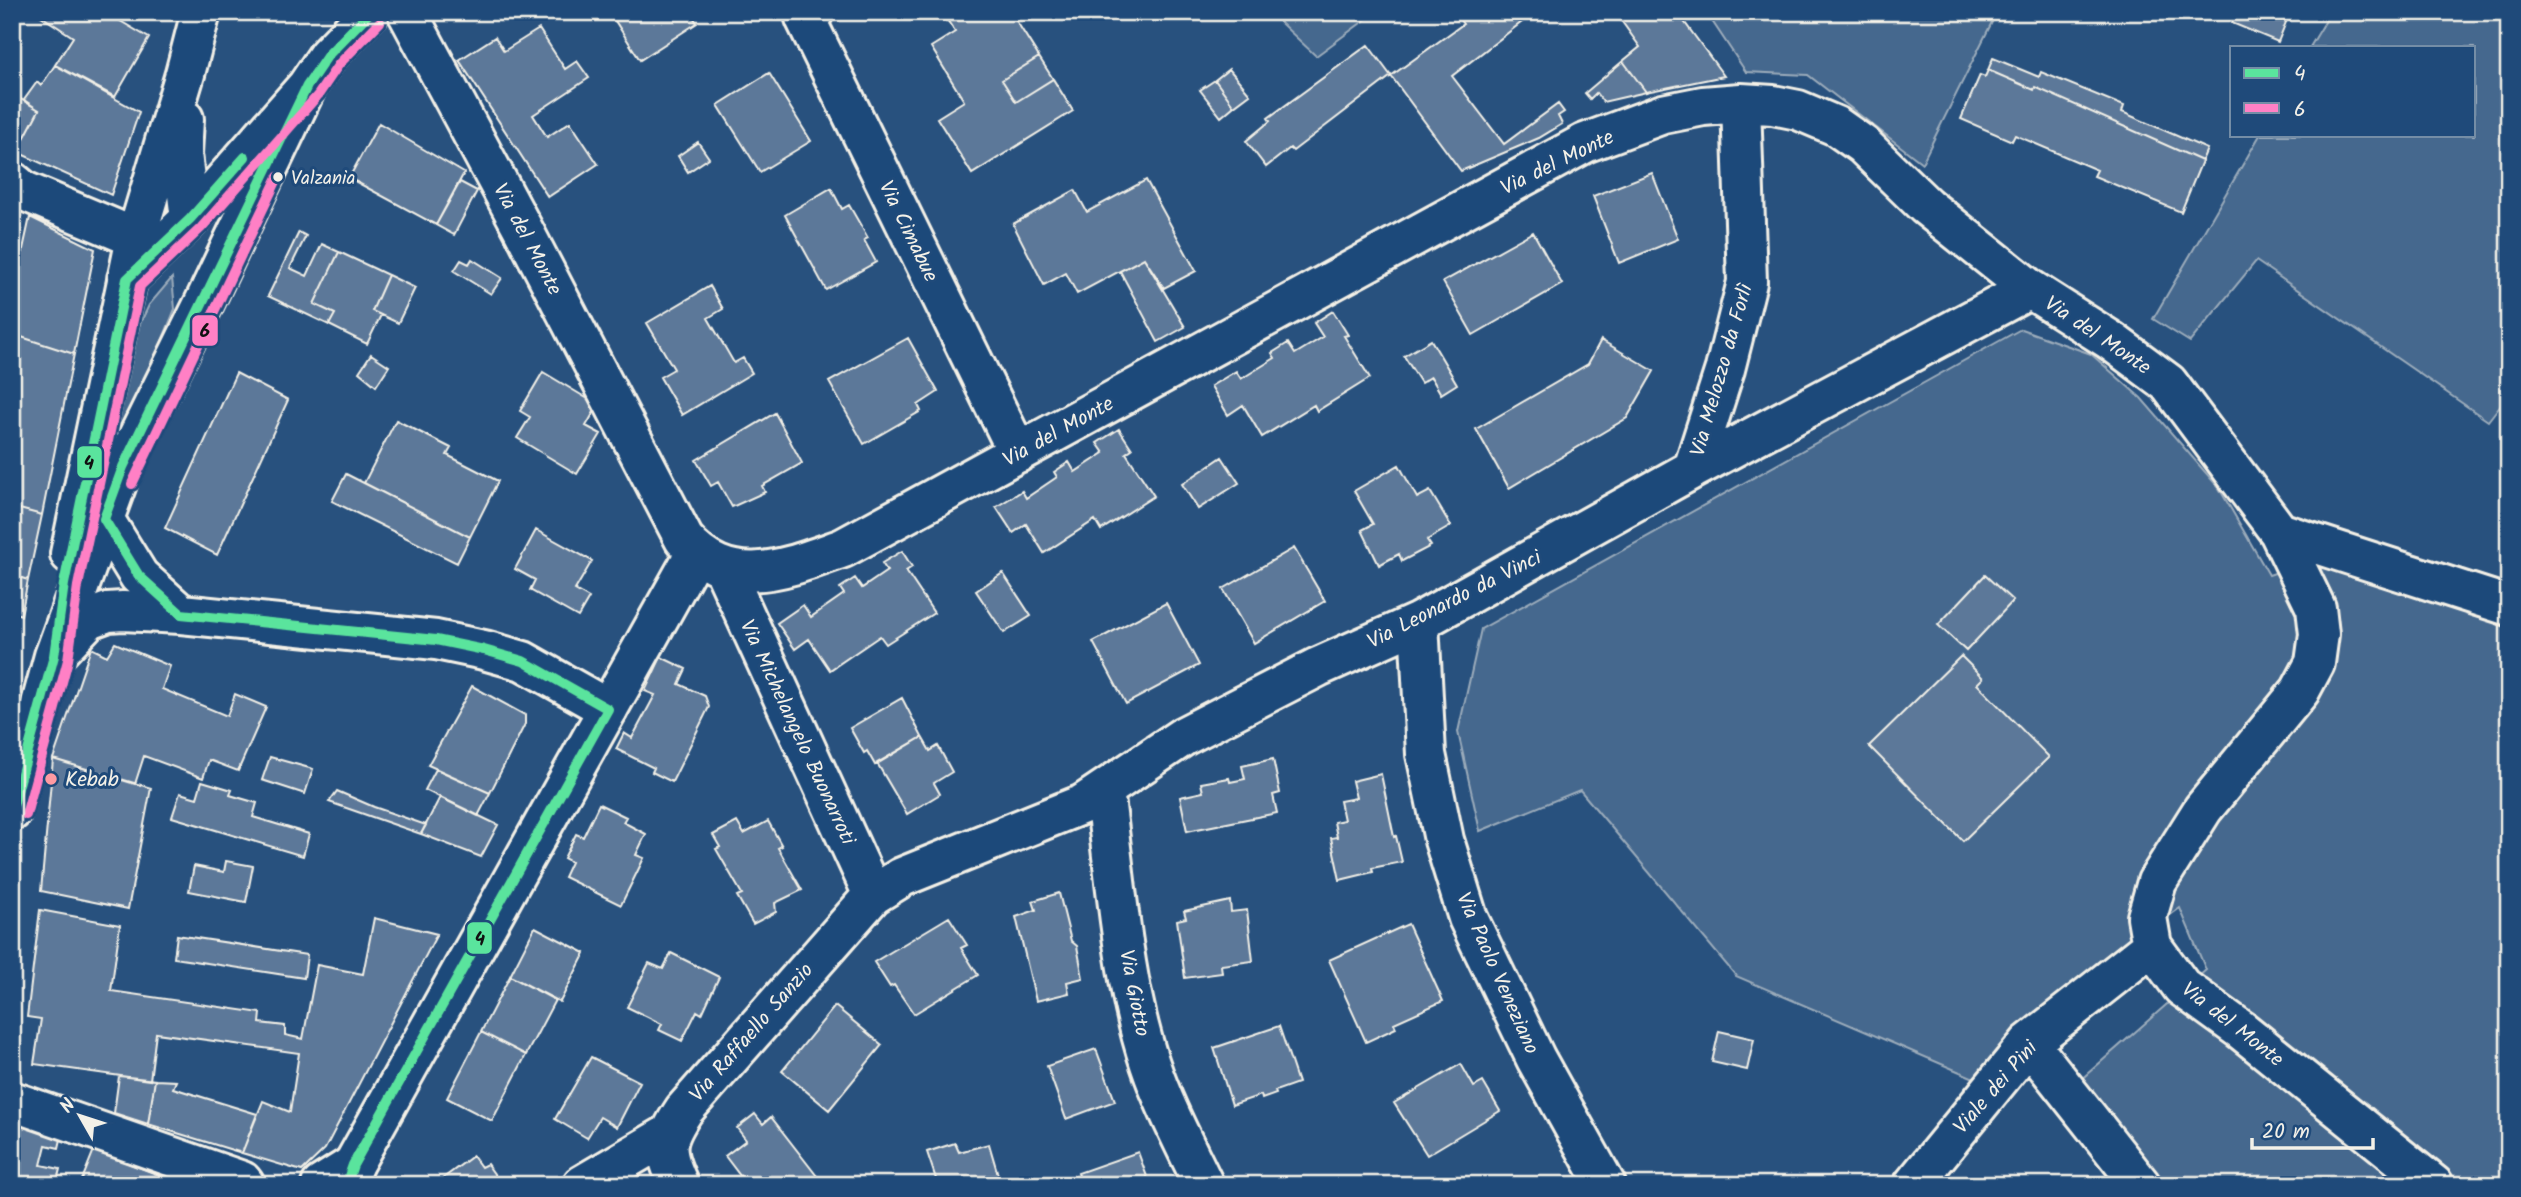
<svg xmlns="http://www.w3.org/2000/svg" width="2521" height="1197" font-family="Kalam,sans-serif">
<rect width="100%" height="100%" fill="#28517e"/>
<filter id="ink" filterUnits="userSpaceOnUse"><feTurbulence type="fractalNoise" baseFrequency=".0143" numOctaves="2"/><feDisplacementMap in="SourceGraphic" scale="14" xChannelSelector="R" yChannelSelector="G"/><feConvolveMatrix kernelMatrix="1 2 1 2 8 2 1 2 1" color-interpolation-filters="sRGB"/></filter>
<g filter="url(#ink)">
<path fill="#45688e" stroke="#9cacbb" stroke-width="2" d="M1269 12H1376L1316 56Z
M1706 12H1997L1922 163 1808 75 1746 72Z
M2331 12H2509V394L2488 421 2256 261 2190 342 2153 319 2260 135H2474V47H2310Z
M172 278 175 309 109 472 113 404 129 347 149 305Z
M2021 329 2091 354 2141 398 2219 488 2269 575 2315 559 2509 619V1185H2158L2078 1082 2206 970 2180 908 2016 1028 1974 1078 1736 976 1580 790 1480 831 1458 732 1481 629Z"/>
<path fill="#5b7899" stroke="#f4f1e8" stroke-width="2" d="M35 12H105L149 38 115 97 55 65 73 37Z
M614 12H690L697 23 640 60 612 16 615 14Z
M942 12H1022L1014 17 1039 57 1002 80 1016 102 1053 79 1073 111 972 174 937 118 964 101 931 47 955 32Z
M1454 12H1535L1452 76 1504 144 1558 104 1564 112 1558 116 1562 124 1539 138 1461 171 1391 76 1463 24Z
M1615 12H1677L1724 76 1646 92 1623 61 1640 47Z
M2236 12H2290L2278 42 2232 23Z
M539 29 565 69 577 61 589 78 533 115 547 137 570 122 598 164 548 197 459 60 495 37 504 51Z
M1368 45 1391 76 1293 151 1290 148 1266 167 1246 141 1270 121 1268 118Z
M1039 57 1053 79 1016 102 1002 80Z
M1993 58 2039 77 2041 72 2124 106 2122 112 2207 149 2202 161 2035 87 2034 90 1988 70Z
M1623 61 1646 92 1603 102 1596 93 1590 99 1585 93Z
M55 65 139 112 111 195 17 152 39 110 24 100 37 82 41 86Z
M1229 69 1250 94 1234 106 1215 80Z
M1988 70 2034 90 2035 87 2202 161 2181 212 2094 176 2097 170 2015 135 2012 141 1961 119 1980 75 1985 77Z
M769 73 811 141 760 172 718 105Z
M1215 80 1234 106 1221 117 1200 90Z
M12 94 39 110 17 152 12 148Z
M379 123 464 173 436 225 349 178Z
M698 142 709 158 688 172 678 156Z
M1652 173 1678 239 1619 263 1593 196Z
M1146 180 1196 271 1164 288 1144 258 1077 294 1066 273 1044 285 1013 224 1075 190 1087 212Z
M460 182 477 191 454 235 436 225Z
M831 188 842 209 849 205 868 238 864 240 876 262 826 290 785 215Z
M30 217 95 249 74 354 12 334V300Z
M299 232 306 236 290 268 307 276 322 244 339 252 314 304 335 314 329 325 268 296Z
M1533 232 1562 284 1473 335 1443 282Z
M339 252 388 275 372 311 381 315 367 344 329 325 335 314 314 304Z
M1144 258 1185 327 1158 342 1120 271Z
M472 259 502 278 491 294 454 271 461 260 469 264Z
M388 275 415 288 398 323 372 311Z
M710 286 723 309 708 318 734 363 743 358 752 373 682 415 660 377 674 369 647 323Z
M1333 311 1348 335 1344 336 1370 378 1317 411 1314 405 1262 437 1243 405 1228 415 1211 386 1236 371 1241 379 1275 358 1272 353 1288 343 1295 354 1323 337 1314 323Z
M12 334 74 354 42 515 12 507Z
M908 338 938 392 918 405 921 411 864 444 829 382Z
M1431 340 1457 384 1441 394 1431 377 1421 383 1404 356Z
M1601 340 1654 371 1627 418 1509 488 1476 429 1588 364Z
M371 354 389 366 376 386 359 372Z
M543 372 598 405 586 426 601 434 577 474 517 438 530 417 520 411Z
M236 373 288 400 217 555 165 528Z
M775 413 802 463 762 486 765 492 732 507 718 482 711 486 696 460Z
M396 420 451 448 447 455 498 481 470 537 364 483Z
M1119 429 1132 449 1126 453 1154 496 1101 530 1095 520 1044 553 1026 524 1013 533 996 507 1022 491 1026 498 1057 477 1054 472 1069 462 1075 472 1104 453 1097 443Z
M1222 457 1239 483 1198 509 1182 484Z
M1399 465 1417 498 1430 491 1451 526 1427 540 1431 546 1402 561 1399 554 1379 565 1362 530 1373 524 1354 491Z
M346 474 470 537 457 563 332 501Z
M12 507 42 515 28 580 12 575Z
M536 530 592 561 575 590 589 598 578 617 530 590 535 580 515 569Z
M1294 548 1325 601 1254 643 1223 589Z
M902 551 912 567 906 571 934 613 886 644 880 636 830 670 809 639 795 649 777 623 803 605 811 617 844 594 840 588 855 578 862 588 887 571 882 563Z
M1003 573 1031 616 1004 633 976 591Z
M12 575 28 580 21 615 12 612Z
M1985 575 2013 601 1966 651 1938 625Z
M1166 603 1199 665 1126 704 1093 642Z
M115 643 170 666 162 689 227 716 235 694 266 707 238 771 209 760 203 778 144 756 135 784 53 759 91 648 107 656Z
M1961 656 1983 678 1977 684 2049 757 1963 841 1869 746Z
M661 657 686 669 679 684 705 696 709 707 672 782 652 772 654 768 616 749 624 733 632 738 655 695 645 691Z
M472 686 525 715V724L490 793 428 765Z
M902 698 922 737 875 765 867 751 864 753 850 728Z
M922 737 930 751 938 746 952 772 934 783 940 794 907 814 877 763Z
M270 757 313 769 305 794 262 780Z
M53 759 151 788 128 909 41 891Z
M1273 759 1280 793 1273 795 1277 813 1187 831 1180 797 1203 792 1201 783 1229 778 1230 782 1245 779 1242 766Z
M436 769 490 793 478 816 425 790Z
M1381 774 1394 837 1396 836 1402 862 1372 868 1373 872 1340 880 1331 838 1337 837 1334 822 1344 820 1340 801 1356 798 1352 781Z
M202 781 232 790 230 795 257 803 253 817 309 834 303 856 172 817 180 793 197 798Z
M337 791 374 807 426 825 421 834 329 802Z
M440 797 498 825 481 857 421 834Z
M599 804 626 817 623 822 646 834 636 855 644 858 621 905 564 877 571 862 564 858 576 834 583 837Z
M768 821 782 846 778 848 802 890 775 903 776 912 753 924 737 896 742 894 716 849 720 847 713 835 737 822 744 834Z
M226 861 253 866 246 902 189 891 194 866 224 872Z
M1059 893 1071 941 1077 946 1083 978 1067 982 1069 993 1036 1001 1016 917 1036 910 1033 901Z
M1230 901 1231 912 1247 910 1253 961 1221 965 1222 973 1185 978 1177 920 1186 918 1184 911Z
M40 910 120 925 111 991 261 1013 260 1023 285 1026V1035L303 1039 317 965 363 974 374 918 437 934 325 1149 302 1171 242 1153 263 1101 290 1112 299 1053 156 1033 150 1080 34 1064 41 1019 27 1017Z
M949 917 967 945 961 948 978 975 914 1014 894 985 890 987 874 962Z
M1408 924 1443 1001 1394 1023 1396 1028 1366 1042 1329 960Z
M535 927 585 953 560 1002 510 976Z
M177 935 307 955 304 978 174 958Z
M671 953 719 977 702 1014 697 1011 682 1041 659 1030 662 1024 627 1007 649 963 663 969Z
M510 976 555 1000 526 1055 481 1032Z
M835 1006 882 1045 829 1110 782 1071Z
M1279 1026 1298 1083 1275 1091 1276 1094 1262 1099 1261 1095 1232 1105 1214 1048Z
M1719 1031 1754 1039 1747 1070 1712 1062Z
M481 1032 526 1055 492 1121 447 1098Z
M1096 1049 1115 1101 1066 1119 1047 1066Z
M591 1057 640 1082 617 1127 600 1117 587 1138 555 1119Z
M1461 1064 1474 1087 1483 1082 1500 1111 1427 1155 1394 1103Z
M119 1076 155 1080 148 1124 114 1113Z
M155 1080 176 1081 173 1088 257 1114 242 1153 148 1124Z
M755 1114 763 1124 771 1117 820 1180 814 1185H747L725 1156 746 1140 737 1128Z
M12 1117 64 1126 59 1148 46 1145 41 1165 60 1169 56 1185H12Z
M955 1143 959 1152 989 1144 1001 1185H938L927 1152Z
M94 1150 185 1185H80Z
M1138 1152 1150 1185H1082L1078 1173Z
M473 1156 481 1167 487 1164 502 1185H434Z"/>
<g fill="none" stroke-linecap="round" stroke-linejoin="round">
<defs>
<path id="minor" d="M407 12 523 229 684 539C730 593 786 568 843 548L1585 143 1663 114 1703 106 1741 103 1773 105 1798 110 1836 126 1863 145 1926 206 2030 289 2110 340 2168 383 2279 532 2316 608 2319 634 2315 663 2300 691 2203 809 2157 882 2147 917 2152 946 2182 987 2240 1029 2434 1185
M814 12 805 18 1018 453
M184 119 182 154 190 219
M12 181 24 191 136 238 185 74 201 12
M1693 469 1725 369 1747 282 1741 103
M2279 532 2509 606
M724 569 873 895
M1419 622 1426 754 1444 840 1468 918 1536 1059 1606 1185
M608 709 696 552
M1104 791C1116 878 1122 981 1150 1064 1164 1106 1185 1145 1204 1185
M2029 1043 2141 1185
M12 1101 242 1181 245 1185
M321 1185 353 1165
M582 1185 669 1134
M679 1185C663 1150 663 1142 684 1110L873 895 902 877 1083 804 1184 736 1318 667 1419 622 1693 469 2030 289
M1913 1185 2029 1043 2152 946"/>
<path id="tertiary" d="M127 279 190 219 307 86 328 55 370 12
M104 519 139 576 181 614
M70 554 136 238
M54 656 89 619 108 612 123 611 181 614 436 640 484 650 523 661 608 709 353 1165 346 1185
M12 811 54 656 123 467 204 303 307 86"/>
</defs>
<use href="#minor" stroke="#f4f1e8" stroke-width="44"/>
<use href="#tertiary" stroke="#f4f1e8" stroke-width="44"/>
<use href="#minor" stroke="#1f4a7a" stroke-width="38"/>
<use href="#tertiary" stroke="#1f4a7a" stroke-width="38"/>
<defs>
<path id="bus-1" d="M12 810 54 656 64 584 127 279 190 219 245 157
M346 1185 353 1165 608 709 523 661 484 650 436 640 181 614 139 576 104 519 123 467 307 86 328 55 370 12"/>
<path id="bus-2" d="M132 484 278 177
M26 815 68 660 78 586 140 286 201 228 318 95 339 64 380 22"/>
</defs>
<use href="#bus-1" stroke="#1f4a7a" stroke-width="16"/>
<use href="#bus-2" stroke="#1f4a7a" stroke-width="16"/>
<use href="#bus-1" stroke="#5ae49d" stroke-width="10"/>
<use href="#bus-2" stroke="#ff80c5" stroke-width="10"/>
</g>
</g>
<circle fill="#f4f1e8" stroke="#1f4a7a" stroke-width="2.5" cx="278" cy="177" r="6"/>
<circle fill="#ff9aa2" stroke="#1f4a7a" stroke-width="2.5" cx="51" cy="779" r="7"/>
<g text-anchor="middle" stroke-width="6" stroke-linejoin="round" paint-order="stroke">
<g font-size="19" fill="#f4f1e8" stroke="#1f4a7a" text-anchor="start">
<text x="291" y="184">Valzania</text>
</g>
<g font-size="21" fill="#f4f1e8" stroke="#1f4a7a">
<text transform="translate(1557 162) rotate(-26)" y="7">Via del Monte</text>
<text transform="translate(909 231) rotate(64)" y="7">Via Cimabue</text>
<text transform="translate(528 239) rotate(62)" y="7">Via del Monte</text>
<text transform="translate(2098 335) rotate(34)" y="7">Via del Monte</text>
<text transform="translate(1721 370) rotate(-74)" y="7">Via Melozzo da Forlì</text>
<text transform="translate(1058 431) rotate(-29)" y="7">Via del Monte</text>
<text transform="translate(1454 599) rotate(-27)" y="7">Via Leonardo da Vinci</text>
<text transform="translate(798 732) rotate(65)" y="7">Via Michelangelo Buonarroti</text>
<text transform="translate(1498 973) rotate(66)" y="7">Via Paolo Veneziano</text>
<text transform="translate(1135 993) rotate(79)" y="7">Via Giotto</text>
<text transform="translate(2233 1024) rotate(38)" y="7">Via del Monte</text>
<text transform="translate(751 1032) rotate(-49)" y="7">Via Raffaello Sanzio</text>
<text transform="translate(1995 1087) rotate(-49)" y="7">Viale dei Pini</text>
</g>
<g font-size="21" fill="#f4f1e8" stroke="#1f4a7a" text-anchor="start">
<text x="65" y="786">Kebab</text>
</g>
</g>
<g stroke="#1f4a7a" stroke-width="2.5">
<rect x="191" y="314" width="28" height="33" rx="7" fill="#ff80c5"/>
<rect x="76" y="445" width="27" height="34" rx="7" fill="#5ae49d"/>
<rect x="466" y="921" width="27" height="34" rx="7" fill="#5ae49d"/>
</g>
<g font-size="19" text-anchor="middle" font-weight="bold" fill="#111">
<text x="205" y="337">6</text>
<text x="89" y="469">4</text>
<text x="480" y="945">4</text>
</g>
<rect width="2521" height="1197" fill="none" stroke="#1f4a7a" stroke-width="42"/>
<rect x="21" y="21" width="2479" height="1155" fill="none" stroke="#f4f1e8" stroke-width="2.5" filter="url(#ink)"/>
<rect x="2230" y="46" width="245" height="91" fill="#1f4a7a" stroke="#748da6" stroke-width="2"/>
<rect x="2244" y="68" width="35" height="10" fill="#5ae49d" stroke="#748da6" stroke-width="2"/>
<text x="2294" y="80" font-size="21" fill="#f4f1e8">4</text>
<rect x="2244" y="103" width="35" height="10" fill="#ff80c5" stroke="#748da6" stroke-width="2"/>
<text x="2294" y="116" font-size="21" fill="#f4f1e8">6</text>
<g transform="translate(80 1116) rotate(309)" stroke="#1f4a7a" stroke-width="5" paint-order="stroke">
<path d="M0-5L12 26L0 18L-12 26Z" fill="#f4f1e8"/>
<text y="-10" font-size="19" font-weight="bold" text-anchor="middle" fill="#f4f1e8">N</text>
</g>
<path d="M2252 1138v10h121v-10" fill="none" stroke="#f4f1e8" stroke-width="3.5"/>
<text x="2262" y="1138" font-size="21" fill="#f4f1e8" stroke="#1f4a7a" stroke-width="5" paint-order="stroke">20 m</text>
</svg>
